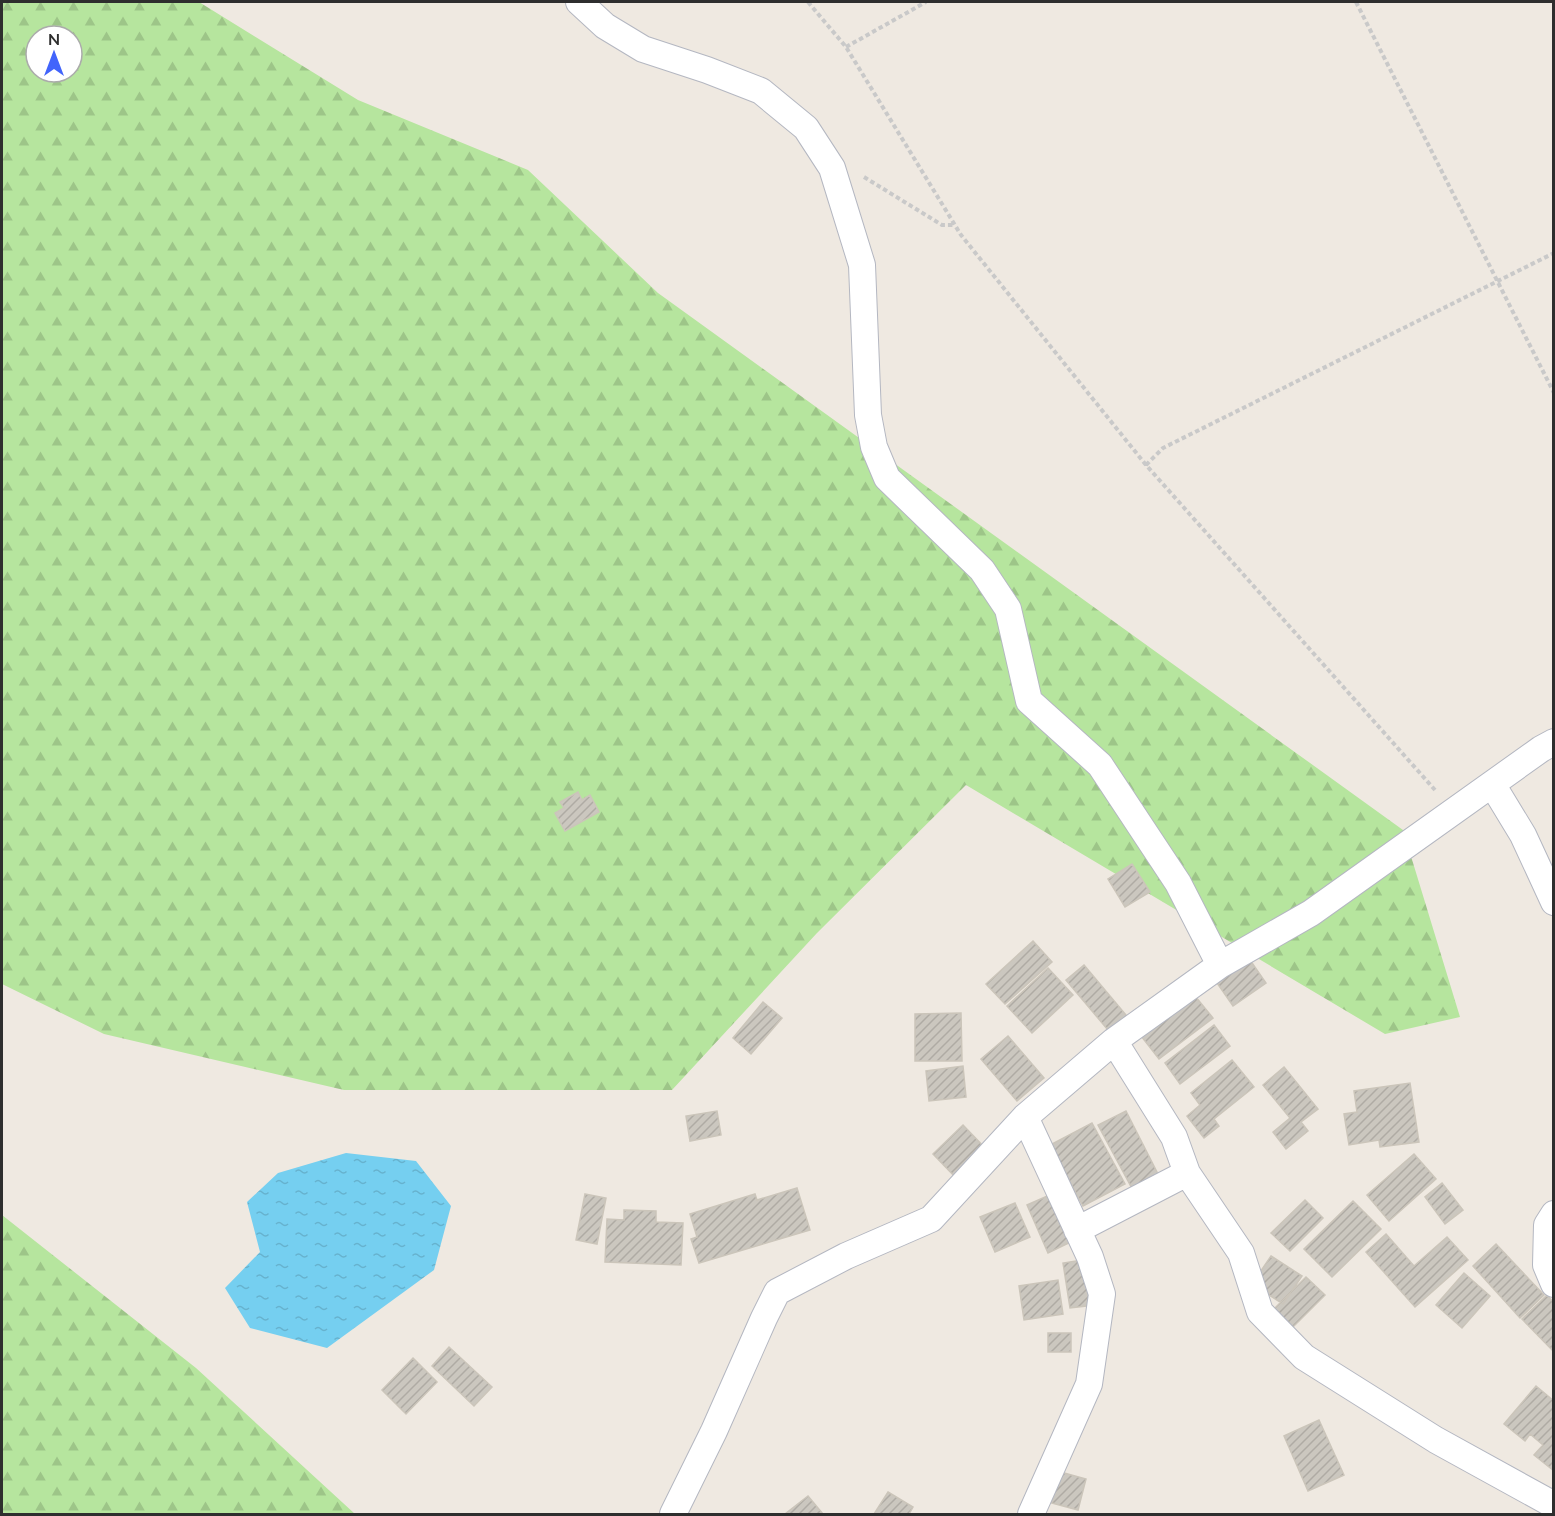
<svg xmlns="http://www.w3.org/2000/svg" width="1555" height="1516" font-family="Mulish,sans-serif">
<defs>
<pattern id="forest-firs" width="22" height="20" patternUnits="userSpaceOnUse" patternTransform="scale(1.5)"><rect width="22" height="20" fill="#b6e59e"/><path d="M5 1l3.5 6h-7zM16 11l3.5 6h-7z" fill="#9dc588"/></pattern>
<pattern id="water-ripples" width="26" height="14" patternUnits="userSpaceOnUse" patternTransform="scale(1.5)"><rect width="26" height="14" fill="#75cff0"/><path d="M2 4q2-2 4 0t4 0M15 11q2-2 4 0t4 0" fill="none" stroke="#66b2ce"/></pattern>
<pattern id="building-hatch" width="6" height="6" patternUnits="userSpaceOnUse" patternTransform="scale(1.5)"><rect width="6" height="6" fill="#cbc7bf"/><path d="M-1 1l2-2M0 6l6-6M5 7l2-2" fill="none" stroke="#afaba4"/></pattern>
</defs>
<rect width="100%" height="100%" fill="#efe9e1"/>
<path fill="url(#forest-firs)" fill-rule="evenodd" d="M2 2H199L358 100 528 170 658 293 1403 830 1460 1017 1385 1034 966 785 817 933 672 1090H344L104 1034 2 984ZM36 36H72V72H36Z
M2 1215 196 1368 355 1514H2Z"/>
<path fill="url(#water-ripples)" d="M346 1153 416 1161 451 1206 434 1270 327 1348 250 1328 225 1288 260 1252 247 1202 278 1173Z"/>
<path fill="url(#building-hatch)" stroke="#cbc5ba" stroke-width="1.5" d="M578 792 582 800 590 795 599 812 565 831 555 813 564 808 560 802Z
M1132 864 1150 892 1125 907 1108 879Z
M1033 941 1052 962 1005 1004 986 984Z
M1250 960 1266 983 1233 1006 1217 983Z
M1084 965 1131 1021 1113 1036 1066 980Z
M1048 968 1073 995 1032 1033 1007 1006Z
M1195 996 1213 1018 1159 1059 1141 1036Z
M763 1002 782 1018 751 1054 733 1038Z
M961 1013 962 1061H915V1014Z
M1214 1025 1230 1046 1180 1084 1165 1063Z
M1008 1036 1044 1078 1017 1101 981 1059Z
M1232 1060 1254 1087 1214 1119 1219 1126 1204 1138 1187 1116 1200 1105 1191 1093Z
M963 1066 966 1097 929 1101 926 1071Z
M1284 1067 1318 1109 1301 1122 1308 1131 1286 1149 1273 1132 1290 1118 1263 1085Z
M1410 1083 1419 1142 1380 1147 1379 1140 1349 1145 1344 1114 1357 1112 1354 1091Z
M717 1111 721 1135 690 1141 686 1116Z
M1126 1111 1161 1180 1135 1194 1098 1125Z
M1092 1123 1125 1184 1083 1206 1050 1145Z
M963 1125 987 1150 957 1179 933 1154Z
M1414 1154 1436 1179 1389 1221 1367 1195Z
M1442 1183 1463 1210 1445 1224 1425 1197Z
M797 1188 810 1230 699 1263 691 1239 697 1237 690 1214 755 1194 757 1200Z
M585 1194 606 1198 597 1244 576 1240Z
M1052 1194 1073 1241 1048 1253 1027 1205Z
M1305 1200 1323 1218 1290 1251 1271 1233Z
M1353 1201 1381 1229 1332 1277 1304 1249Z
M1015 1203 1030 1237 995 1252 980 1217Z
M624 1210 656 1211V1222L683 1223 681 1265 605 1262 607 1219 624 1220Z
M1386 1234 1414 1266 1447 1237 1468 1260 1415 1307 1366 1252Z
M1496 1244 1544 1295 1520 1318 1473 1266Z
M1271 1256 1302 1276 1283 1304 1252 1284Z
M1088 1259 1095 1305 1070 1308 1063 1263Z
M1464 1273 1490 1296 1462 1328 1436 1305Z
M1306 1277 1325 1295 1291 1329 1273 1310Z
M1058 1280 1063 1314 1024 1320 1019 1286Z
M1547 1295 1554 1303V1352L1522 1319Z
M1048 1333H1071V1352H1048Z
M449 1347 492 1387 474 1406 432 1366Z
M413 1358 437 1382 406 1414 382 1390Z
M1536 1386 1554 1401V1471L1534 1455 1543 1445 1530 1434 1525 1441 1504 1424Z
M1319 1420 1344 1475 1308 1491 1284 1436Z
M1057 1471 1086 1479 1078 1510 1048 1502Z
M888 1492 913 1507 909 1514H874Z
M808 1496 823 1514H785Z"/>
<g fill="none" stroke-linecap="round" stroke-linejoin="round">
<defs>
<path id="minor" d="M579 2 605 26 643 49 707 70 761 91 806 128 832 168 862 265 868 415 874 447 887 478 982 570 1008 609 1029 701 1100 765 1178 883 1220 965
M1492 784 1523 835 1554 902
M1114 1041 1174 1137 1187 1173 1241 1253 1260 1312 1304 1357 1436 1440 1554 1505
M1025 1117 1090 1257 1102 1294 1089 1384 1031 1514
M1554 1214 1547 1225 1546 1265 1554 1284
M1077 1230 1187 1173
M673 1514 714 1431 764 1318 777 1292 846 1256 931 1219 1025 1117 1114 1041 1220 965 1311 913 1541 749 1554 742"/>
</defs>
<use href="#minor" stroke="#b4b7c1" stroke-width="28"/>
<path stroke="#c9c9c9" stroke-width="4" stroke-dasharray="4.5 3" stroke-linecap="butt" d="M808 2 846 47 961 235 1146 465 1435 790
M1356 2 1554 393
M846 47 926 2
M864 177 942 225H954
M1146 465 1163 448 1554 253"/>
<use href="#minor" stroke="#fff" stroke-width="26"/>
</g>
<rect width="1555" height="1516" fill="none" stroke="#2e2e2e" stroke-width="6"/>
<g transform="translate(54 54)"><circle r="28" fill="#ffffff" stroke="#ababab" stroke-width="1.5"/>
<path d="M0-4.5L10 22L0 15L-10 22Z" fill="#4264fb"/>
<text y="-9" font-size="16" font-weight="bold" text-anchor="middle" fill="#2e2e2e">N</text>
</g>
</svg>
